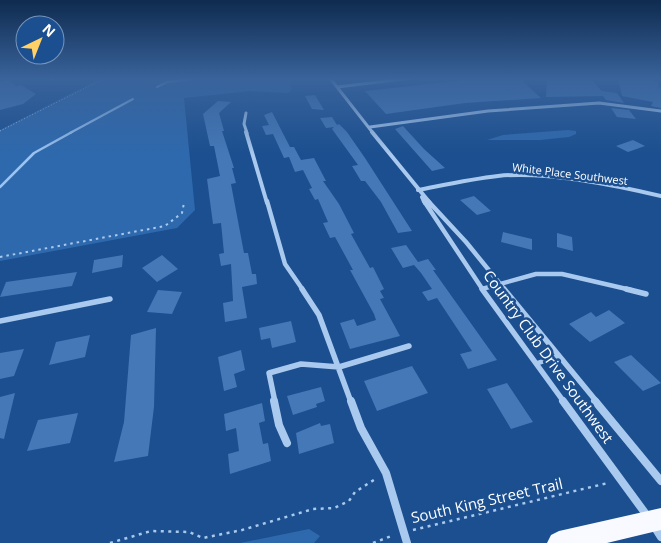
<svg xmlns="http://www.w3.org/2000/svg" width="661" height="543" font-family="'Open Sans',sans-serif">
<rect width="100%" height="100%" fill="#1b4f8f"/>
<path fill="#2e69ad" d="M101 78H295L290 83 292 90 288 93 250 91 184 98 195 210 177 228 0 261V130Z
M568 130 576 131V134L569 137 540 140H487L503 135Z
M309 529 320 536 314 543H240Z"/>
<g fill="none" stroke-linecap="round" stroke-linejoin="round">
<path stroke="#9cc4f0" stroke-width="2" d="M191 78H280
M157 87 167 82 192 79
M70 133 133 99"/>
<path stroke="#9cc4f0" stroke-width="2.5" d="M0 187 34 153 72 132"/>
</g>
<path fill="#4478b7" d="M484 78H519L541 98 465 103 386 114 365 91Z
M547 78H590L602 91 617 93 624 103 606 100 603 96 546 97Z
M618 78 658 81 659 89 661 86V108L651 106 653 102 622 96Z
M9 80 16 86 21 85 36 94 23 104 0 110V82Z
M315 95 324 110 312 109 305 96Z
M218 101 231 102 219 113 224 131H222L234 168H232L236 183 231 184 244 253H248L252 274H256L257 284 242 287 247 318 225 322 223 303 233 301 231 264 221 266 219 254 224 253 221 223 213 224 207 179 220 176 214 146H210L203 114Z
M611 108 629 110 636 119 617 117Z
M272 112 290 147H294L301 160 314 158 326 181H323L339 204 354 233 351 234 370 268 373 267 384 289 380 291 384 298 380 299 400 336 350 349 340 323 354 319 357 326 376 320 374 314 350 270H353L335 237 330 238 323 223 328 222 318 199 315 200 309 189 312 188 303 170 295 172 289 157 284 158 273 134 266 135 262 126 269 125 264 115Z
M332 117 337 125 339 124 347 132 365 158 412 231 398 233 381 202 365 181H361L352 166 358 165 332 129 334 127 326 128 320 118Z
M403 126 424 149 445 168 432 171 395 129Z
M633 140 645 146 628 152 616 146Z
M474 196 491 211 477 215 460 200Z
M503 232 532 239V250L501 242Z
M557 233 572 237 573 251 557 247Z
M406 245 418 262 428 259 436 270H433L497 360 468 369 460 354 472 351 437 298 428 301 422 292 432 289 421 273 414 265 403 268 391 248Z
M123 255 122 267 92 273 94 260Z
M162 255 178 269 157 282 142 268Z
M77 272 72 286 0 297 6 282Z
M158 290 182 292 172 314 147 312Z
M609 310 625 323 590 342 569 324 591 312 596 317Z
M291 321 296 342 272 348 270 338 261 340 259 328Z
M156 328 154 407 148 456 114 462 124 422 131 335Z
M90 335 85 357 49 365 56 342Z
M24 349 14 376 0 379V353Z
M241 350 245 370 234 374 237 387 224 391 218 357Z
M631 355 661 383 643 391 614 362Z
M412 366 428 393 377 411 364 381Z
M507 383 533 422 511 429 487 389Z
M321 387 325 401 316 404 317 407 293 415 287 396Z
M15 393 4 439 0 438V397Z
M262 403 265 421 259 423 263 444 268 443 271 461 230 474 228 454 239 451 236 428 226 431 224 414Z
M78 413 70 443 27 451 38 420Z
M320 423 321 426 330 424 334 443 299 454 296 433Z"/>
<g fill="none" stroke-linecap="round" stroke-linejoin="round">
<path stroke="#a9c9ee" stroke-width="1" stroke-dasharray="1 2" stroke-linecap="butt" d="M0 131 105 78"/>
<path stroke="#a9c9ee" stroke-width="2" stroke-dasharray="2.5 4" stroke-linecap="butt" d="M0 257 165 226 182 213 184 203"/>
<path stroke="#a9c9ee" stroke-width="2.5" stroke-dasharray="3 4.5" stroke-linecap="butt" d="M413 530 608 483
M110 543 151 531 189 532 203 538 242 530 313 509 334 508 349 501 355 492 377 478
M373 543 394 535"/>
<path stroke="#a9c9ee" stroke-width="4.5" d="M538 363 559 356"/>
<path stroke="#a9c9ee" stroke-width="3" d="M50 78 53 79
M330 78 373 133
M337 87 411 78
M246 113 244 124 247 133
M370 127 488 111 599 103 661 111"/>
<path stroke="#a9c9ee" stroke-width="4" d="M246 132 267 203
M372 132 430 203
M418 190C444 185 471 179 498 176 544 171 615 185 661 196
M422 197 425 203"/>
<path stroke="#a9c9ee" stroke-width="4.5" d="M267 201 285 264 303 290
M424 201 483 290
M428 201 466 242 505 290
M482 289 536 274H562L631 290"/>
<path stroke="#a9c9ee" stroke-width="5.5" d="M302 289 319 315 351 402
M482 289 564 402
M504 289 597 402
M626 289 646 294
M0 321 110 299
M275 402 269 373 301 364 339 367 409 346"/>
<path stroke="#a9c9ee" stroke-width="8" d="M274 401 279 425 287 443
M351 401 361 428 386 473 407 543
M563 401 648 517
M595 401 661 481
M654 526 661 537"/>
<path fill="#f8faff" fill-rule="evenodd" d="M661 508V530L607 543H547L551 535 559 531Z"/>
</g>
<linearGradient id="sky" x2="0" y2="1"><stop stop-color="#0f2b4f"/><stop offset="0.51" stop-color="#39639b"/><stop offset="1" stop-color="#39639b" stop-opacity="0"/></linearGradient>
<rect width="661" height="154" fill="url(#sky)"/>
<g text-anchor="middle" stroke-width="5" stroke-linejoin="round" paint-order="stroke">
<g font-size="11" fill="#fff" stroke="#1b4f8f">
<text transform="translate(570 174) rotate(7)" y="4">White Place Southwest</text>
</g>
<g font-size="15" fill="#fff" stroke="#1b4f8f">
<text transform="translate(548 357) rotate(54)" y="5">Country Club Drive Southwest</text>
<text transform="translate(487 501) rotate(-13)" y="5">South King Street Trail</text>
</g>
</g>
<g transform="translate(40 40) rotate(43)"><circle r="24" fill="#1b4f8f" stroke="#7695bc"/>
<path d="M0-4L9 19L0 12L-9 19Z" fill="#ffd166"/>
<text y="-8" font-size="14" font-weight="bold" text-anchor="middle" fill="#ffffff">N</text>
</g>
</svg>
